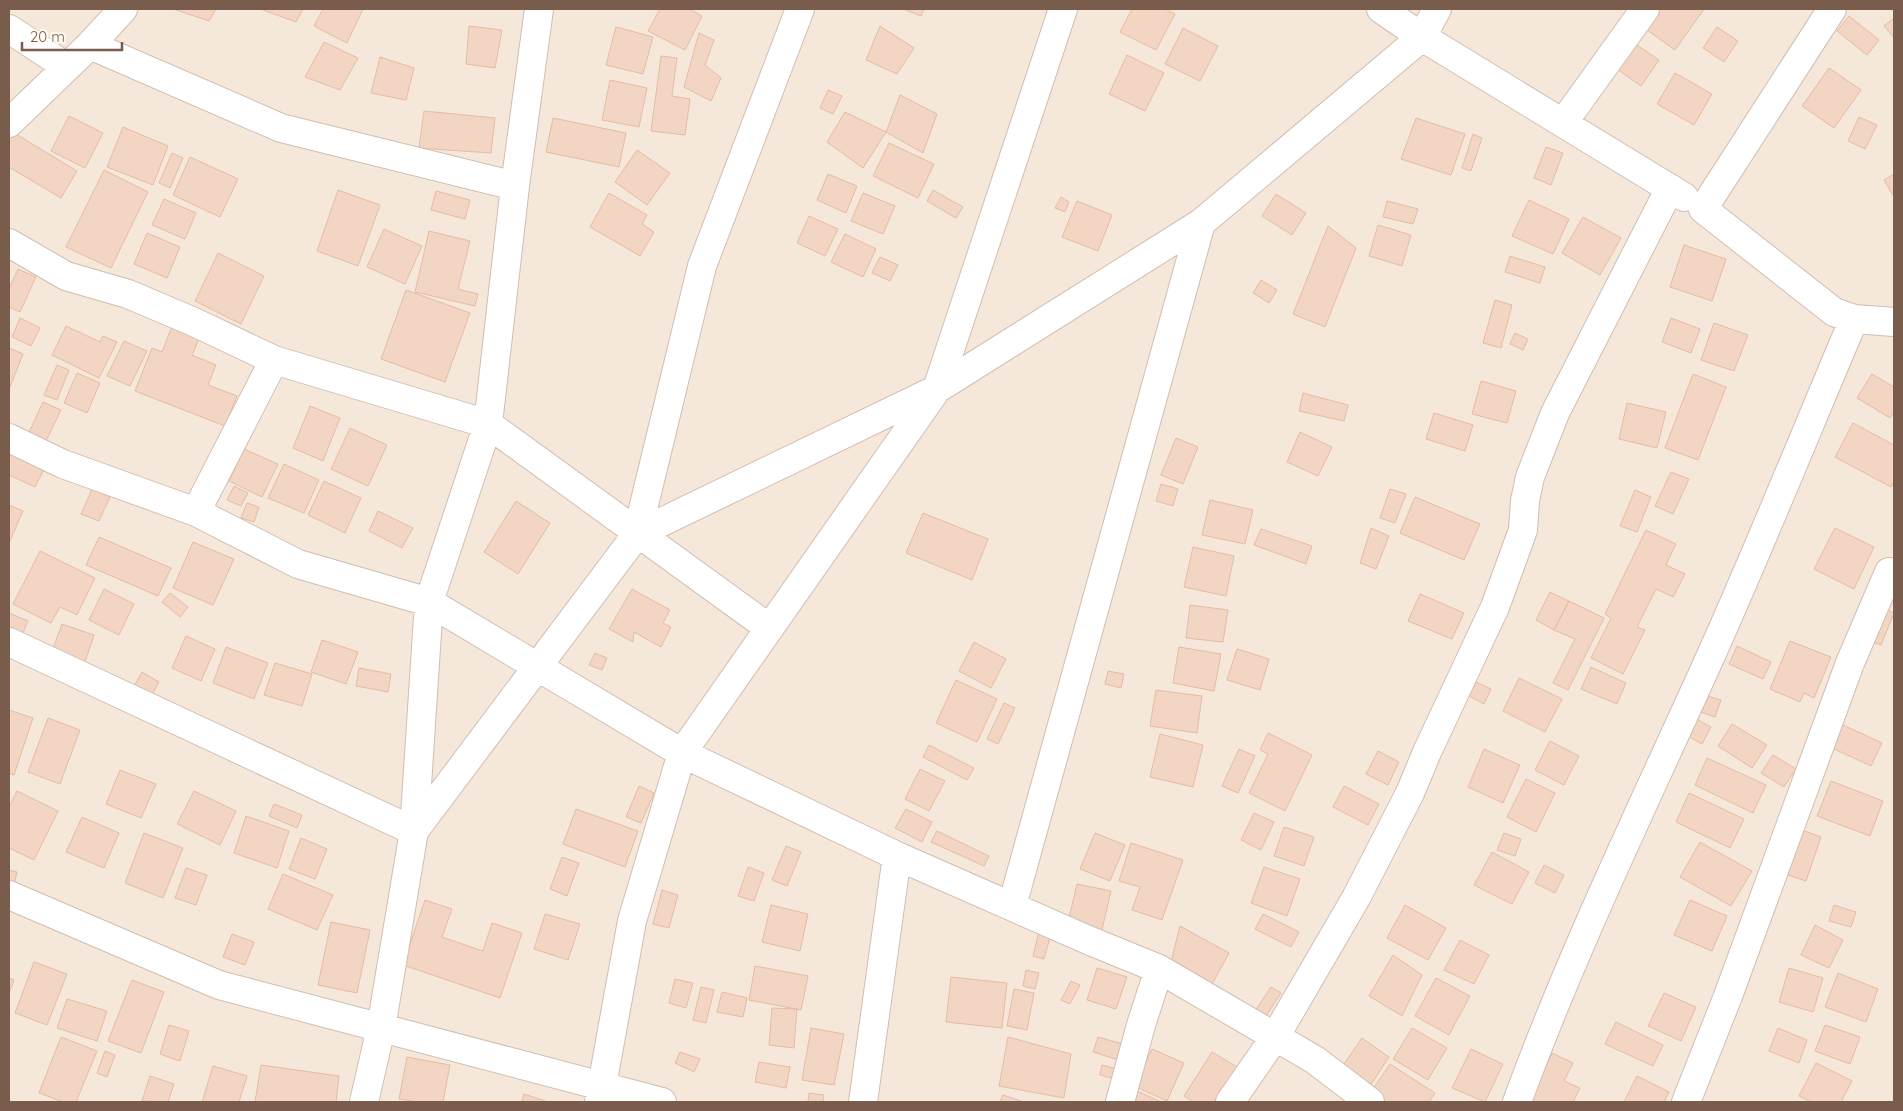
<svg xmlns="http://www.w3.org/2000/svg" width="1903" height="1111" font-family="Quicksand,sans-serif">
<rect width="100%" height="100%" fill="#fdf6ec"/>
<path fill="#f5e8da" d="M9 9H1894V1102H9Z"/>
<path fill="#f3d5c3" stroke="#e6bba3" d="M173 9H216L209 21Z
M263 9H303L296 22 263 10Z
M323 9H363L347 43 314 26Z
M660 9H689L702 16 685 50 648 31Z
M903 9H924L921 16Z
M1132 9H1165L1175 14 1156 50 1120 32Z
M1656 9H1704L1675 50 1643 27Z
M1849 16 1879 40 1867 55 1837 31Z
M1894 18V38L1884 26Z
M469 26 502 30 495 68 466 64Z
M880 26 914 48 897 74 866 60Z
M616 27 653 37 643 74 606 65Z
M1717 27 1738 41 1724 62 1703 48Z
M1183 28 1218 46 1200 81 1165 64Z
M699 33 714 40 705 65 721 78 711 101 684 87Z
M1631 41 1659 60 1641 86 1614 67Z
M324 42 358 58 340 90 305 77Z
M1127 55 1164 73 1145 111 1109 94Z
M661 56 677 58 672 96 690 99 685 135 651 131Z
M380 57 414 68 406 100 371 93Z
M1829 68 1861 90 1834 128 1802 106Z
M1675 73 1712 94 1694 125 1657 104Z
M610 80 647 88 639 127 602 120Z
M828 90 842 96 833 114 820 108Z
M900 95 937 114 923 153 886 132Z
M424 111 495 118 491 153 419 148Z
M845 112 886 132 863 168 827 142Z
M69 116 103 133 85 168 51 151Z
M1859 117 1877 125 1865 149 1848 141Z
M553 118 626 133 619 167 546 152Z
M1416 118 1465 134 1451 175 1401 159Z
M123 127 168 146 153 185 107 167Z
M11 131 77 171 61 198 9 167V134Z
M1473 134 1482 138 1471 171 1462 168Z
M889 143 934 164 918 198 873 176Z
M1546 147 1563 153 1551 185 1534 178Z
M637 150 670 173 647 205 615 182Z
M172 153 183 158 170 188 159 183Z
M190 157 238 179 220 217 173 195Z
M104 170 148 192 111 268 66 247Z
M828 174 857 186 846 213 817 200Z
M1894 174V197L1884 180Z
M338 190 380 205 358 266 317 251Z
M933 190 963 207 956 218 927 201Z
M436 191 470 200 465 219 431 210Z
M609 193 647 215 642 224 654 232 640 256 590 227Z
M863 193 895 206 883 234 851 221Z
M1276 194 1306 213 1292 235 1262 216Z
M1061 197 1069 202 1065 212 1055 208Z
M164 199 196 213 185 239 152 225Z
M1529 200 1569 219 1553 254 1512 236Z
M1077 201 1112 215 1098 251 1062 237Z
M1387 201 1418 209 1413 224 1383 217Z
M809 216 838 229 825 256 797 243Z
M1583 217 1621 238 1600 275 1562 253Z
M1378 225 1411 235 1402 266 1369 256Z
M1328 226 1356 248 1325 327 1293 314Z
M384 229 422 246 405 284 367 267Z
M429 231 470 241 458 289 478 294 475 306 415 292Z
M147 233 180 247 167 278 134 264Z
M845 234 876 249 863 277 831 262Z
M1684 245 1726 259 1712 301 1670 287Z
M218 253 264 276 241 324 195 301Z
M1510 256 1545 267 1540 283 1505 272Z
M880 257 898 265 890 281 872 273Z
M18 269 36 277 20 312 9 307V289Z
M1261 280 1277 290 1269 303 1253 293Z
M406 290 470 313 445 382 381 359Z
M1495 300 1512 305 1501 348 1483 343Z
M20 318 40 328 31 346 12 337Z
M1671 318 1700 329 1691 353 1662 342Z
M1714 323 1748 335 1734 371 1701 360Z
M66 326 100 342 103 336 117 342 99 378 52 355Z
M172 326 200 337 192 355 216 365 208 385 237 396 225 426 135 391 152 348 162 352Z
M1515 333 1528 339 1523 350 1510 344Z
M124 341 147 351 130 386 107 376Z
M9 348 23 354 10 387 9 386Z
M57 365 69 370 57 400 44 395Z
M77 373 100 383 87 413 64 403Z
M1693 374 1726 387 1698 460 1665 448Z
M1872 374 1894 387V412L1890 418 1857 398Z
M1481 381 1516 391 1507 423 1472 414Z
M1303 393 1348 405 1344 421 1299 411Z
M43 402 61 410 44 445 27 437Z
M1627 403 1666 412 1657 448 1619 439Z
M310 406 340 418 323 461 293 448Z
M1434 413 1473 425 1465 451 1426 439Z
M1853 423 1894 445V481L1891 487 1835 457Z
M350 428 387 445 368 486 331 469Z
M1300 432 1332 447 1318 476 1287 462Z
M1176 438 1198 447 1183 484 1161 475Z
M244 449 278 464 262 497 229 481Z
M9 453 44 469 35 487 9 475Z
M284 464 319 480 304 513 268 498Z
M1671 472 1689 479 1673 514 1655 506Z
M324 481 361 498 345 533 308 515Z
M1161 484 1178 489 1173 506 1156 501Z
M234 486 248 493 241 506 227 500Z
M92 489 110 497 99 521 81 514Z
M1390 489 1406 494 1395 523 1380 518Z
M1635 490 1651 497 1637 532 1620 526Z
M1415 497 1480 524 1464 560 1400 533Z
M1210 500 1253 510 1245 544 1202 535Z
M516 501 550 523 518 574 484 552Z
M247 503 259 507 254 522 241 518Z
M9 505 23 511 9 543Z
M378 511 413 528 402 548 369 531Z
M923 513 988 539 972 580 906 553Z
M1371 528 1389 536 1376 569 1360 563Z
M1835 528 1874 547 1854 589 1814 569Z
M1261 529 1312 546 1306 564 1254 545Z
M1646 530 1676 544 1666 565 1685 574 1673 597 1656 589 1637 627 1645 630 1623 674 1591 658 1611 618 1605 614Z
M99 537 171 568 158 596 86 565Z
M193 542 234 559 213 605 173 588Z
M1193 547 1234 556 1226 596 1184 587Z
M40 551 95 578 77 615 60 607 51 623 13 604Z
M104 589 134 604 119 635 89 620Z
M632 589 670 610 663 623 671 627 661 647 634 632 633 642 609 629Z
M1550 592 1569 601 1554 630 1536 620Z
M170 593 188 607 180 617 162 602Z
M1420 594 1464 613 1452 639 1408 621Z
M1569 601 1604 618 1568 690 1553 683 1575 639 1554 630Z
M1190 605 1228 610 1223 642 1186 638Z
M1880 607 1894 613 1881 645 1867 640Z
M9 613 28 621 20 640 9 635Z
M62 624 94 635 83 668 50 657Z
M186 636 215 649 201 681 172 668Z
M322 640 358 652 346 684 311 672Z
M1790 641 1831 657 1814 698 1804 693 1800 702 1770 689Z
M974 642 1006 659 991 688 959 671Z
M1737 646 1771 662 1763 679 1729 664Z
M226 647 268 663 254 699 213 683Z
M1179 647 1221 654 1214 691 1173 683Z
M1237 649 1269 659 1260 690 1227 680Z
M595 653 607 658 602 670 589 665Z
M275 663 312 674 302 706 264 695Z
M1591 667 1626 683 1617 704 1581 689Z
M359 668 391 674 388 692 356 686Z
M1108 671 1124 674 1121 688 1105 684Z
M142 672 159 682 150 698 133 688Z
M1519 678 1562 699 1545 732 1503 711Z
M956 680 997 699 977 742 936 723Z
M1476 682 1491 689 1484 704 1469 696Z
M1156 690 1202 696 1197 733 1150 726Z
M1700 694 1721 700 1715 717 1695 710Z
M1004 703 1015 708 998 744 987 739Z
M9 710 33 718 14 775 9 773Z
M48 718 80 730 60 784 28 772Z
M1697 719 1711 727 1702 744 1688 736Z
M1732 724 1767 745 1752 768 1718 746Z
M1841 724 1882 743 1871 766 1830 747Z
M1268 733 1312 755 1285 811 1249 793 1268 754 1260 750Z
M1160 734 1203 745 1193 787 1150 777Z
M1550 741 1579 756 1564 785 1535 770Z
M929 745 974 768 967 780 923 757Z
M1239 749 1255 756 1238 793 1222 786Z
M1484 749 1520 765 1503 803 1468 787Z
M1378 751 1399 762 1388 785 1366 774Z
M1773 755 1796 769 1784 787 1761 773Z
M1707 758 1766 785 1753 813 1695 785Z
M920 769 945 781 929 811 905 799Z
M120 770 156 784 141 818 106 804Z
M1526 779 1555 793 1536 832 1507 817Z
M1831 781 1883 801 1870 836 1817 816Z
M639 786 654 793 641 823 626 817Z
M1344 786 1379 804 1368 825 1333 807Z
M17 791 58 811 34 860 9 848V807Z
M194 791 236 811 220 845 177 824Z
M1689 793 1744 819 1730 848 1676 822Z
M274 804 302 815 297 828 269 816Z
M576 809 638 831 625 867 563 844Z
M906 809 932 822 922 842 895 828Z
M1254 813 1274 822 1261 850 1241 840Z
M246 816 289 831 277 868 234 853Z
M82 817 119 833 104 868 66 852Z
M1284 827 1314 837 1304 866 1274 856Z
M1802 830 1821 837 1806 881 1788 875Z
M937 831 989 856 984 866 931 842Z
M144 833 183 848 163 898 125 883Z
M1095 833 1125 845 1110 881 1080 869Z
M1504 833 1521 839 1515 856 1497 850Z
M301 838 327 849 315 879 289 869Z
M1700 842 1752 871 1731 906 1680 877Z
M1131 843 1183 860 1162 920 1132 910 1140 887 1119 881Z
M786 846 801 852 787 886 772 880Z
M1492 852 1529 872 1512 904 1474 885Z
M562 857 579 863 567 896 550 889Z
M1544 865 1564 875 1555 893 1535 883Z
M748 867 764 873 754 901 738 896Z
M1264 867 1300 879 1287 916 1251 903Z
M186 868 207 875 196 905 175 898Z
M9 870 17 872 14 885 9 884Z
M283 874 333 895 317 930 268 909Z
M1077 884 1111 891 1101 934 1067 926Z
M662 890 678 895 669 928 653 924Z
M425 900 452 909 442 937 483 951 492 923 522 933 500 998 403 965Z
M1690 900 1727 916 1712 951 1674 935Z
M771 905 808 914 800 951 762 942Z
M1405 905 1446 928 1428 960 1387 938Z
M1834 905 1856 912 1851 927 1829 921Z
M545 914 580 924 568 960 534 949Z
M1263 914 1299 932 1291 947 1255 929Z
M331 922 370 930 357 993 318 985Z
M1815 925 1843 940 1829 968 1801 955Z
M1180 926 1229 953 1210 988 1170 966Z
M1039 931 1051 934 1044 959 1033 956Z
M232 934 254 942 245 965 223 957Z
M1460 940 1489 955 1474 984 1444 970Z
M1393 955 1422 975 1402 1016 1369 996Z
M34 962 67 974 47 1025 15 1013Z
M755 966 808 976 801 1010 749 1000Z
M1097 968 1127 977 1116 1009 1087 1000Z
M1789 968 1823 978 1813 1012 1779 1002Z
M1026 970 1039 973 1035 989 1023 986Z
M1838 973 1878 989 1866 1022 1825 1007Z
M951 977 1007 983 1002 1028 946 1022Z
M9 978 14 980 9 993Z
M1436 978 1470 996 1449 1035 1415 1016Z
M675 979 693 983 686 1008 669 1003Z
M132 980 164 992 141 1053 108 1041Z
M1071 981 1080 985 1070 1004 1061 1000Z
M701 987 714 990 706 1023 693 1020Z
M1271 987 1281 993 1261 1024 1251 1017Z
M1014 989 1034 993 1027 1030 1007 1026Z
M722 992 747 998 743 1017 717 1012Z
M1664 993 1696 1007 1681 1041 1648 1026Z
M67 999 107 1011 97 1041 57 1028Z
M772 1008 797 1009 794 1048 769 1045Z
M1616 1022 1663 1045 1653 1066 1605 1044Z
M169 1025 189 1031 180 1061 160 1054Z
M1825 1025 1860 1037 1850 1064 1815 1051Z
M811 1028 844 1034 834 1085 802 1080Z
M1412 1028 1447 1048 1428 1080 1393 1059Z
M1778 1028 1807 1040 1799 1063 1769 1051Z
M61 1037 97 1051 76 1102H63L39 1093Z
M1008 1037 1071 1054 1064 1098 999 1086Z
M1098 1037 1130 1046 1125 1062 1093 1052Z
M1362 1038 1389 1057 1368 1089 1340 1070Z
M1152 1049 1184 1063 1167 1101 1134 1086Z
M1471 1049 1503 1064 1485 1102 1452 1088Z
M105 1051 115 1055 107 1077 97 1073Z
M680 1052 700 1059 694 1072 675 1063Z
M1212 1052 1237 1067 1214 1102H1193L1184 1096Z
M1552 1053 1573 1063 1564 1081 1580 1088 1573 1102H1529Z
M407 1057 450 1065 443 1102H418L399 1099Z
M759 1062 790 1067 786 1088 755 1082Z
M1816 1063 1852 1081 1841 1102H1811L1799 1096Z
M1390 1064 1435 1093 1429 1102H1374L1367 1098Z
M261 1065 339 1076 336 1102H255Z
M1102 1065 1117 1069 1115 1079 1100 1075Z
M213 1066 247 1076 239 1102H202Z
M150 1076 174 1084 168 1102 142 1101Z
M1637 1076 1669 1092 1664 1102H1624Z
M1133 1089 1161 1102H1130Z
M809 1093 824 1095 823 1102H808Z
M524 1094 548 1102H522Z
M1003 1095 1024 1102H1000Z"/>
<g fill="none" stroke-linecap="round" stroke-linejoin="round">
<defs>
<path id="street" d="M1437 9 1422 37 1684 197
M1832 9 1703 209 1834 312 1854 319 1894 322
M9 29 67 67
M90 45 281 128 515 186
M9 123 90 45 123 9
M1563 123 1645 9
M9 243 66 276 128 294 194 322 274 360 488 424 769 628
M9 438 63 464 196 512 298 564 429 602 682 753 897 856 1088 940 1159 969 1315 1060 1370 1102
M196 512 274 360
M637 534 702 266 800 9
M9 642 414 831
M414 831 637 534 937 389 1063 9
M9 895 219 985 662 1102
M1012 906 1201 223
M364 1102 381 1028 414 831 429 602 488 424 515 186 539 9
M599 1102 632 921 682 753 937 389 1201 223 1422 37 1381 9
M863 1102 897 856
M1120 1102 1141 1025 1159 969
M1230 1102 1275 1037 1356 898 1410 793 1427 752 1495 607 1523 530 1525 501 1530 477 1555 413 1670 188
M1517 1102C1572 952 1642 808 1708 662 1759 549 1805 434 1854 319
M1686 1102 1728 996 1850 663 1889 572 1894 575"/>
</defs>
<use href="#street" stroke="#d1beb0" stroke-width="30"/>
<use href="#street" stroke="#fff" stroke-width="28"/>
</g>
<rect width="1903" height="1111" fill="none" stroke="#7a5c4d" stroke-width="20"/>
<path d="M22 42v8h100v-8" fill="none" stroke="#7a5c4d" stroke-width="2.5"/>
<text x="30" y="42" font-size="15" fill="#7a5c4d" stroke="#fffaf3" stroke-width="4" paint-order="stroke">20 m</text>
</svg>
